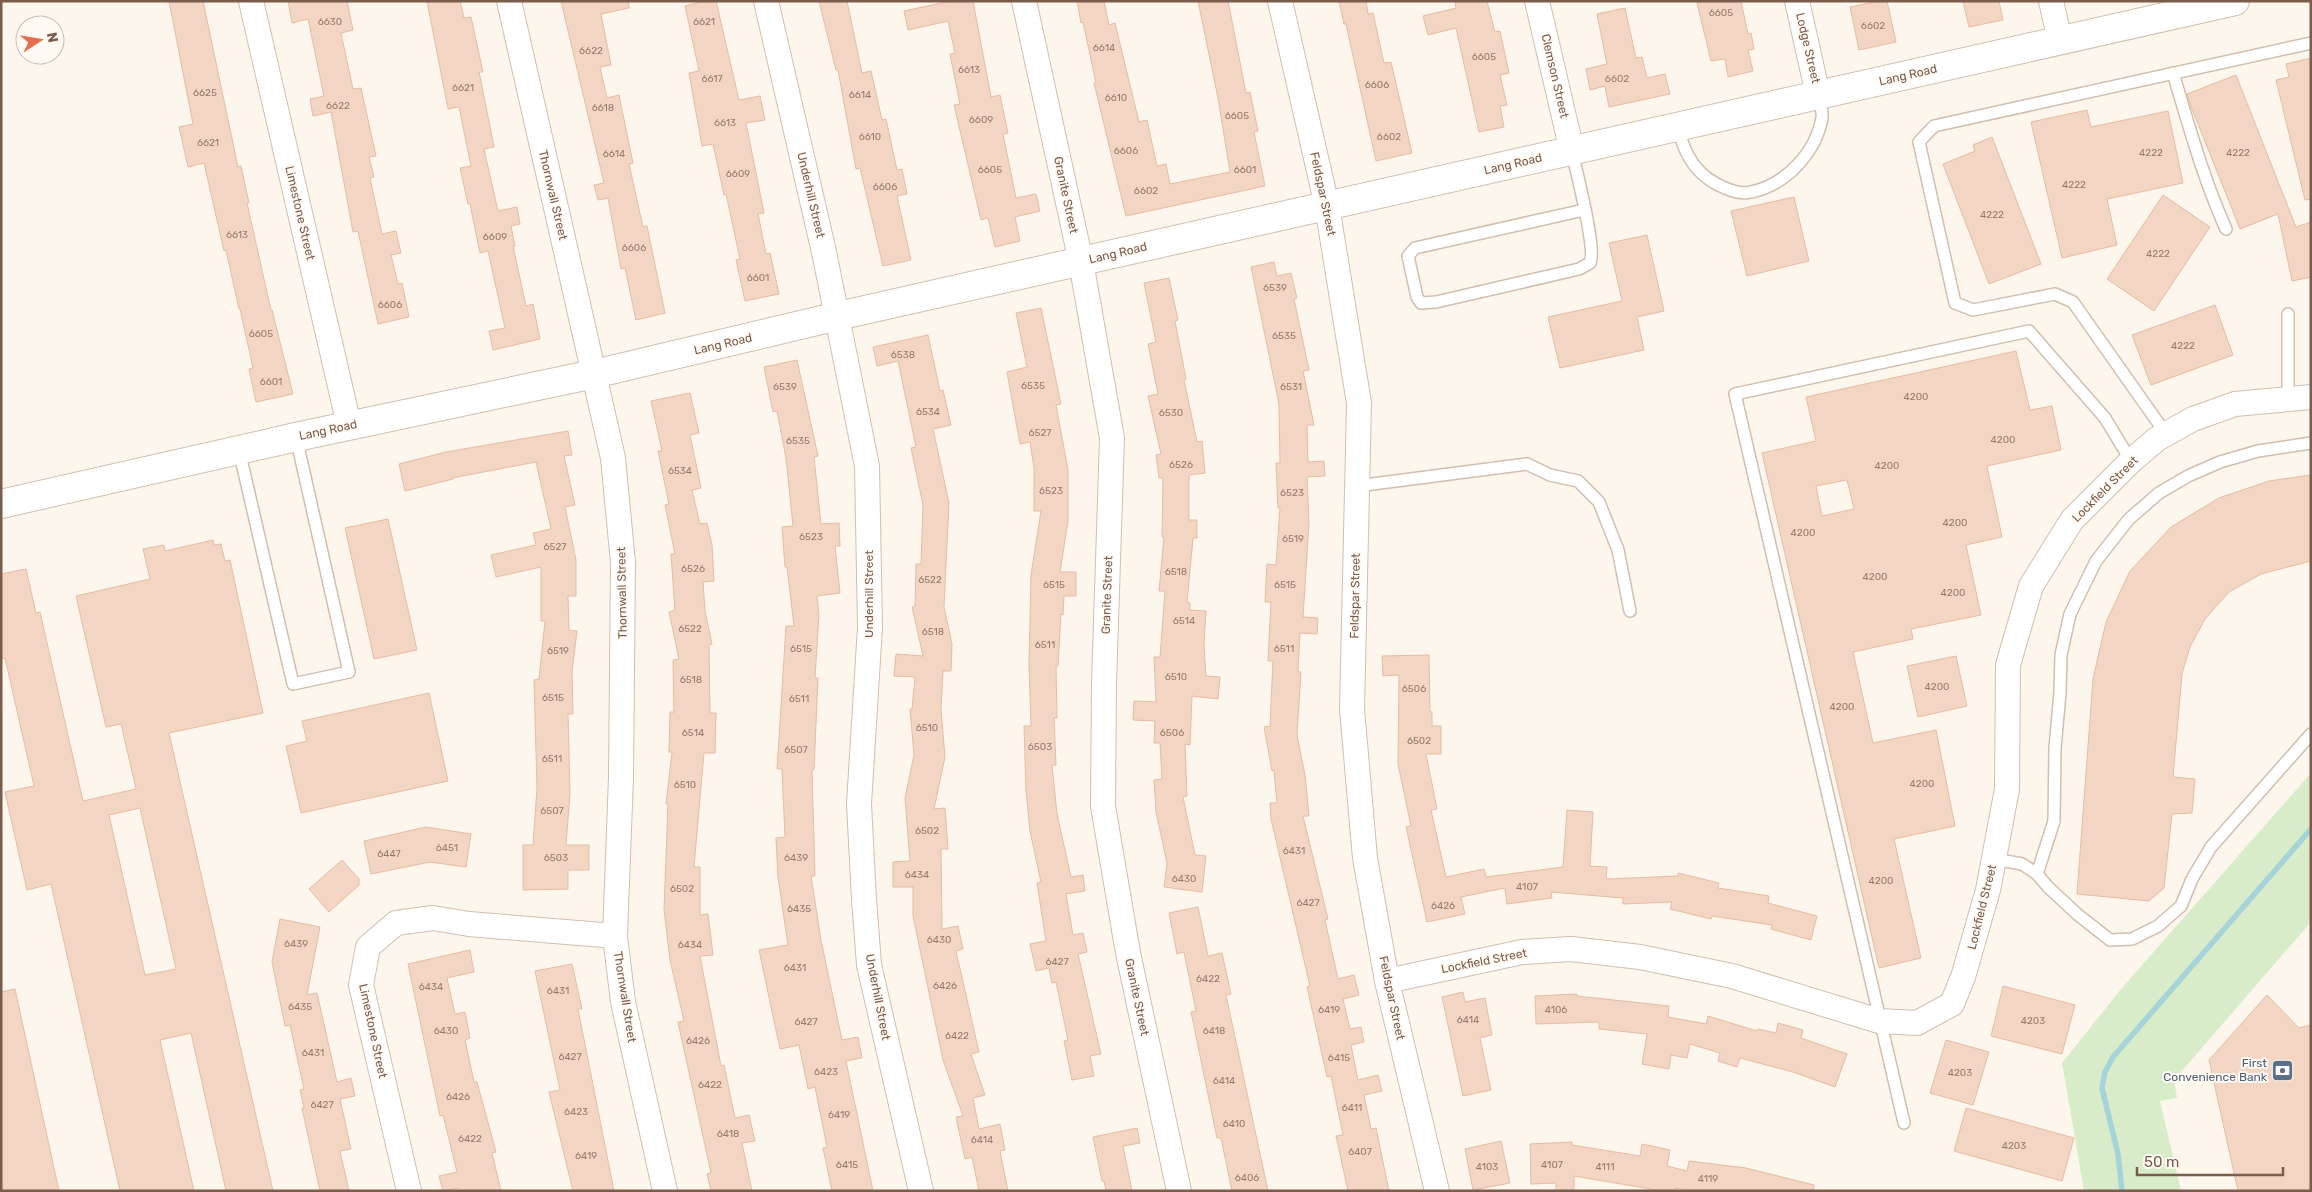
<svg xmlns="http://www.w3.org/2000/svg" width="2312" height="1192" font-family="Rubik,sans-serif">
<rect width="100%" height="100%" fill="#fdf6ec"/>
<path fill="#d8ecc9" d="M2311 773V922L2174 1080 2177 1098 2160 1101 2181 1191H2084L2062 1063 2121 989Z"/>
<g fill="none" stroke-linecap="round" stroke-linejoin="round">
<path stroke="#a5d3da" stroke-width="5.5" d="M2122 1191 2118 1154 2102 1088 2105 1072 2113 1057 2311 829"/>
</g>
<path fill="#f3d5c3" stroke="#e6bba3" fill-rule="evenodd" d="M169 1H203L238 167 241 166 249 203H247L271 310H272L293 394 256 402 249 369 253 368 240 309H239L226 250 224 251 204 163 188 167 179 127 193 124Z
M288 1H347L353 30 341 33 353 89 361 88 376 156 369 157 374 177 370 178 382 234 396 231 401 253 391 255 398 284 402 283 409 317 378 324 358 231 353 232 331 112 313 116 310 99 324 96 308 19 292 23Z
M427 1H460L464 18 471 17 483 72H479L494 147 484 149 498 211 517 207 520 224 511 226 515 246H513L526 306 533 304 540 339 493 350 489 331 505 328 488 251 480 253 470 204H468L460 168 471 166 459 107 448 109Z
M561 1H628L629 8 601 14 611 65 600 67 607 98 619 95 633 163 629 164 643 227 647 226 665 313 636 320 625 268 621 269 608 198 598 200 594 185 604 183Z
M706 1H716L739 100 760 96 765 120 746 123 764 213 758 214 766 254 770 253 779 294 745 301 736 260 740 259 726 194 724 195 713 144 702 146 689 73 699 71 685 6Z
M819 1H847L862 73 871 71 882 120 886 119 897 170 902 169 907 194 897 196 911 260 883 266 860 168 856 169 838 70H836Z
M951 1H973L991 97 1000 95 1008 133 1003 134 1016 198 1036 194 1040 211 1015 217 1020 241 995 247 988 218 981 220 954 105 960 104 950 54 955 53 948 21 908 30 904 11Z
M1077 1H1104L1109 25 1115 23 1139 122 1147 120 1157 166 1166 164 1170 184 1230 172 1218 98 1198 1H1228L1246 93 1250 92 1258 131 1254 132 1265 186 1126 216 1094 83H1096L1083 22 1081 23Z
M1339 1H1366L1368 14 1373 13 1384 63 1391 62 1412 153 1376 161 1346 24H1344Z
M1455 1H1487L1495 32 1500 31 1509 73 1500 75 1507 105 1500 106 1504 127 1479 132 1456 28 1428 35 1423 16 1456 8Z
M1706 1H1741L1748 34 1751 33 1754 49 1748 50 1753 71 1728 77 1725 59 1711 61 1697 3Z
M1879 1H1887L1896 42 1859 50 1850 7Z
M1963 1H1999L2003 20 1969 27Z
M1625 8 1636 58 1642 57 1647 78 1665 74 1670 94 1609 107 1605 86 1590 90 1586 69 1607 64 1597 14Z
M2311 58V199L2305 200 2276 80 2289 77 2286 64Z
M2236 75 2296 227 2311 222V277L2292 281 2278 214 2240 229 2190 104 2187 94Z
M2087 110 2091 127 2168 111 2183 183 2107 199 2117 245 2062 258 2031 122Z
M1992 137 2041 264 1989 284 1943 164 1975 151 1973 145Z
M2163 195 2210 227 2154 311 2107 279Z
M1794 197 1809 261 1747 276 1731 211Z
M1647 235 1664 311 1637 317 1644 350 1560 368 1548 317 1622 301 1609 243Z
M1274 262 1277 276 1291 273 1297 298 1294 299 1309 370 1303 371 1314 425H1307L1308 462 1324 461 1325 476 1307 477 1309 522 1303 617 1318 618 1317 634 1300 633 1298 672H1301L1297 735 1305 775 1309 816H1303L1328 919 1325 920 1338 979 1354 975 1359 995 1343 999 1350 1029 1361 1027 1364 1042 1351 1045 1358 1080 1378 1075 1382 1091 1364 1095 1371 1129 1376 1128 1389 1191H1348L1336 1136 1343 1135 1331 1076 1327 1077 1307 987 1310 986 1271 819 1270 803H1277L1274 770 1272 771 1264 727 1270 726 1273 661H1268L1271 602H1265L1267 564 1276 565 1280 508H1278L1276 463H1280L1279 404 1251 267Z
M1169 278 1178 320 1175 321 1186 379 1184 380 1197 442 1202 441 1205 473 1189 475V520H1197V538H1193L1187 602 1190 603V610L1206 611 1204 645 1206 676 1220 677 1218 699 1192 696 1190 745 1185 744 1187 796 1183 797 1195 855 1206 856 1202 892 1164 887 1167 863 1156 812 1154 780 1162 779 1160 743H1154L1155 721 1133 720 1134 701 1156 702 1154 657H1160L1165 591H1159L1164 537H1162L1163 478H1159L1156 455 1161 454 1148 396 1158 394 1148 344 1156 342 1144 283Z
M2215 305 2233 355 2151 385 2132 335Z
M1041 308 1061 404 1056 405 1068 470V521L1060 572H1076V596H1064L1063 615 1061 614 1058 666H1056L1057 718H1054L1056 765H1052L1057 814 1071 877 1083 875 1085 891 1066 894 1073 935 1083 933 1087 952 1078 954 1101 1054 1090 1056 1094 1076 1072 1080 1064 1041 1068 1040 1056 982 1052 983 1049 968 1036 971 1030 944 1046 941 1037 883 1041 882 1030 831 1026 790 1024 726H1031L1029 664 1031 575 1041 511H1034V468L1030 442 1020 444 1007 372 1027 367 1016 313Z
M928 335 940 391 943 390 951 425 933 429 949 503 944 607 952 644 951 671H943L941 710 945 757 934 809 945 808 948 849H941L942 929 958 926 963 949 956 951 979 1052 971 1054 985 1095 973 1098 979 1129 1000 1124 1005 1150 1000 1151 1008 1191H979L972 1157 965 1159 956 1117 963 1116 943 1060 913 916V887H893V862L910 861 905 798 914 755 910 709H912L915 677 894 676 896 654 923 656 912 607 915 606 916 564H921L923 505 911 448 916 447 898 361 877 366 873 347Z
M2016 351 2030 410 2052 406 2061 450 1987 466 2002 537 1966 545 1981 615 1911 629 1913 639 1853 652 1873 743 1936 730 1955 826 1894 839 1921 958 1879 968 1762 453 1816 441 1806 397ZM1847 480 1854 509 1822 516 1816 486Z
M797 360 818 456 814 457 821 524 839 523 840 546H835L840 593 817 596 819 615 815 678H818L814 770H812L815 876H811L821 940 842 1040 858 1037 862 1058 846 1061 873 1191H832L823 1148 827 1147 815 1087 808 1089 799 1045 780 1049 759 950 788 945 778 877 776 838 785 837 782 769H777L786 626H794L787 567H785L782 527 793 526 786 458 777 411 773 412 764 367Z
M690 393 699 433 690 435 701 488 692 490 700 524 707 523 712 545 714 581 703 582 705 611 712 644 709 645 710 713H716L715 753H704L694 867H700V915L708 914 713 955 700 956 721 1066 724 1065 735 1118 749 1115 755 1141 742 1143 752 1191H711L707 1174 711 1173 678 1022 684 1021 670 960 664 909 668 804H666L672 752H669L670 712H674L673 660 679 659 669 612 675 610 671 554H675L665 505 669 504 658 451H662L651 401Z
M568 431 572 455 564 456 575 505 565 507 576 560V596H568L569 630 577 631 572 671 573 714H568L570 793 566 845H589V870H568V889L523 890V845H533L537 788 534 680 539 679 545 621H541V567L496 577 491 555 536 545 533 533 551 529 536 462 452 478 453 479 405 491 399 464 446 452Z
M2311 475V561L2261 574 2229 592 2205 619 2190 647 2182 674 2173 777 2195 779 2192 813 2172 814 2164 888 2149 901 2077 894 2093 679 2106 622 2130 571 2171 527 2219 498 2269 481Z
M388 519 417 650 374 659 345 528Z
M213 540 214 545 221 544 225 561 230 560 263 713 169 733 273 1191H226L191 1033 160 1040 194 1191H120L51 884 27 890 5 792 34 786 5 658 1 659V574L26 569 36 613 40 612 83 801 136 789 121 724 106 727 76 596 150 579 143 549 164 545 165 551ZM140 808 176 969 145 975 109 815Z
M1429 655 1430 712H1432V726H1441V754H1426L1437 809 1431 810 1446 877 1484 869 1486 877 1563 867 1567 810 1593 812 1590 866 1607 867 1606 879 1678 876V873L1719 883 1718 888 1769 896 1768 903 1817 916 1811 940 1771 929 1772 925 1712 916 1711 919 1670 909 1672 902 1623 904V898L1551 892 1552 898 1507 904 1505 888 1461 897 1465 914 1427 922 1406 827 1411 826 1398 764 1399 675 1383 676 1382 656Z
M1956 656 1967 706 1918 717 1907 666Z
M429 693 448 781 301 813 286 746 307 741 302 721Z
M426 827 471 834 466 867 430 862 371 874 364 841Z
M342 860 359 879V885L329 912 309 889Z
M1198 907 1208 956 1222 953 1231 994 1226 995 1268 1191H1232L1221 1138H1217L1191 1012 1196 1011 1184 952 1177 954 1169 913Z
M280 919 320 927 307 995 317 993 337 1082 351 1078 355 1096 340 1099 351 1149 340 1151 349 1191H320L302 1108H304L300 1090 304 1089 290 1025 285 1026 272 962Z
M470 950 474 972 447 978 455 1014 465 1012 470 1038 465 1040 474 1082H477L496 1152 492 1153 501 1191H459L458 1188 443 1191 439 1176 457 1172 443 1115 440 1116 408 964Z
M572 964 582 1009H578L614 1191H573L549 1092 560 1090 535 971Z
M2003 986 2075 1005 2062 1054 1991 1036Z
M15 989 59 1191H1V992Z
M1463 992 1465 1002 1485 998 1492 1035 1480 1038 1491 1090 1463 1096 1442 997Z
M1577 994V996L1669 1006 1668 1017 1706 1024 1708 1016 1757 1031 1758 1029 1776 1033 1778 1023 1803 1030 1801 1038 1847 1054 1835 1087 1793 1072 1740 1058 1737 1067 1718 1061 1720 1053 1690 1044 1687 1058 1671 1055 1669 1069 1642 1064 1647 1034 1599 1029V1022L1536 1024 1535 996Z
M2267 995 2299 1028 2311 1025V1191H2238L2209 1060Z
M1946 1040 1989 1052 1973 1105 1930 1093Z
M1966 1108 2074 1138 2062 1181 1954 1151Z
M1137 1128 1140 1143 1123 1146 1132 1191H1106L1104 1181H1102L1093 1137Z
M1501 1141 1510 1183 1473 1190 1465 1149Z
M1572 1142V1145L1640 1156 1642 1144 1670 1150 1667 1166 1687 1171 1689 1161 1746 1168 1814 1185 1813 1191H1692L1675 1188V1191H1662L1574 1176V1191H1556V1183L1531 1184 1530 1144Z"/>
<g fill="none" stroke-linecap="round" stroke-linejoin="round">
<defs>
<path id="service" d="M2173 73C2189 126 2203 178 2226 229
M1678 127C1684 155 1697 177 1725 188 1732 191 1743 194 1751 192 1786 185 1816 152 1822 118 1823 111 1820 102 1818 95
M1572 151C1576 171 1597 250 1590 263L1579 269 1436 302 1421 303 1417 297 1408 256 1415 248 1584 210
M2288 398V314
M2166 434 2073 302 2055 294 1973 310 1955 303 1919 142 1934 126 2311 43
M239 450 293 684 349 672 296 437
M1357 486 1527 464 1550 475 1578 481 1599 502 1618 550 1630 611
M1994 859 2022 864 2037 874 2048 887 2077 914 2110 940 2132 939 2158 926 2181 906 2192 879 2211 847 2311 734
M2037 874 2054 821 2055 748 2060 693 2061 655 2070 614 2096 561 2129 519 2159 493 2188 476 2220 462 2258 451 2311 443
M1904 1123 1735 394 2029 331 2105 418 2131 461"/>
<path id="minor" d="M251 1 349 425
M509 1 613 458 623 563 621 777 615 936 623 1002 665 1191
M766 1 824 252 867 466 870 627 859 804 864 899 869 965 921 1191
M1024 1 1081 262 1112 438 1104 684 1103 806 1128 953 1179 1191
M1280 1 1327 206 1359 403 1352 709 1365 858 1387 981 1437 1191
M1537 1 1572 151
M1797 1 1818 95
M2051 1 2060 41
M1387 981 1522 952 1571 949 1640 957 1732 976 1879 1021 1917 1023 1952 1004 1963 977 1988 890 2007 789 2008 665 2031 586 2072 520 2131 461 2157 439 2193 419 2235 404 2311 397
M409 1191 361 985 368 947 396 923 433 918 469 924 615 936"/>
<path id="tertiary" d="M1 504 296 437 594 374 838 316 2235 1"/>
</defs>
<use href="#service" stroke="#d1beb0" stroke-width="14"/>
<use href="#minor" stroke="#d1beb0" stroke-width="26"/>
<use href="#tertiary" stroke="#d1beb0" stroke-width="30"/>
<use href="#service" stroke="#fff" stroke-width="11"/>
<use href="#minor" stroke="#fff" stroke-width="24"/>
<use href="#tertiary" stroke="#fff" stroke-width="28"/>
</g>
<defs>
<symbol id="bank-square" viewBox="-11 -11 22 22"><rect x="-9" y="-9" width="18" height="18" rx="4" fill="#5c6f8a" stroke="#fffaf3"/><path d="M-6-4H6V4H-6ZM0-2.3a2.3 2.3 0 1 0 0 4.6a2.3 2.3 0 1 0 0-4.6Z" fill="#fff"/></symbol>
</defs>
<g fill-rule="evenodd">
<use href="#bank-square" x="2270" y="1058" width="25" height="25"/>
</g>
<g text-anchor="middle" stroke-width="4" stroke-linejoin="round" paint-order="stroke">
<g font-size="10" fill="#987a6a">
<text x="1721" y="16">6605</text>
<text x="330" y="25">6630</text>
<text x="704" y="25">6621</text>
<text x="1873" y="29">6602</text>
<text x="1104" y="51">6614</text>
<text x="591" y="54">6622</text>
<text x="1484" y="60">6605</text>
<text x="969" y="73">6613</text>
<text x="712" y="82">6617</text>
<text x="1617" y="82">6602</text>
<text x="1377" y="88">6606</text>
<text x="463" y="91">6621</text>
<text x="205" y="96">6625</text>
<text x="860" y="98">6614</text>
<text x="1116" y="101">6610</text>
<text x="338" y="109">6622</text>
<text x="603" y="111">6618</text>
<text x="1237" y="119">6605</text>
<text x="981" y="123">6609</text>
<text x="725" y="126">6613</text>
<text x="870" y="140">6610</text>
<text x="1389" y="140">6602</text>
<text x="208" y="146">6621</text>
<text x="1126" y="154">6606</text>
<text x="2151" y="156">4222</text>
<text x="2238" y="156">4222</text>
<text x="614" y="157">6614</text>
<text x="990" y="173">6605</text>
<text x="1245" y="173">6601</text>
<text x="738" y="177">6609</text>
<text x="2074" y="188">4222</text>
<text x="885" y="190">6606</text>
<text x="1146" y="194">6602</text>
<text x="1992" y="218">4222</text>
<text x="237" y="238">6613</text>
<text x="495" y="240">6609</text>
<text x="634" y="251">6606</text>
<text x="2158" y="257">4222</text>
<text x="758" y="281">6601</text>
<text x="1275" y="291">6539</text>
<text x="390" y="308">6606</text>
<text x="261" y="337">6605</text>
<text x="1284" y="339">6535</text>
<text x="2183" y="349">4222</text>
<text x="903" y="358">6538</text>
<text x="271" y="385">6601</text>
<text x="1033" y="389">6535</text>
<text x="785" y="390">6539</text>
<text x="1291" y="390">6531</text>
<text x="1916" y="400">4200</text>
<text x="928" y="415">6534</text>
<text x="1171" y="416">6530</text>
<text x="1040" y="436">6527</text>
<text x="2003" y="443">4200</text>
<text x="798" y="444">6535</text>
<text x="1181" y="468">6526</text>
<text x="1887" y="469">4200</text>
<text x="680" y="474">6534</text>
<text x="1051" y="494">6523</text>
<text x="1292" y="496">6523</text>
<text x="1955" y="526">4200</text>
<text x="1803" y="536">4200</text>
<text x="811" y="540">6523</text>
<text x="1293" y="542">6519</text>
<text x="555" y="550">6527</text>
<text x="693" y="572">6526</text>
<text x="1176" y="575">6518</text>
<text x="1875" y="580">4200</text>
<text x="930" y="583">6522</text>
<text x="1054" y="588">6515</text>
<text x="1285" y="588">6515</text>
<text x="1953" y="596">4200</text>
<text x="1184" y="624">6514</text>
<text x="690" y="632">6522</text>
<text x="933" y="635">6518</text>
<text x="1045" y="648">6511</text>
<text x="801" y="652">6515</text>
<text x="1284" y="652">6511</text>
<text x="558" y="654">6519</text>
<text x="1176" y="680">6510</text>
<text x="691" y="683">6518</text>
<text x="1937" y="690">4200</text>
<text x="1414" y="692">6506</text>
<text x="553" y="701">6515</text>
<text x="799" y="702">6511</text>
<text x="1842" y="710">4200</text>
<text x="927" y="731">6510</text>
<text x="693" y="736">6514</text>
<text x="1172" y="736">6506</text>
<text x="1419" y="744">6502</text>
<text x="1040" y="750">6503</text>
<text x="796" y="753">6507</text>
<text x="552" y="762">6511</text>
<text x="1922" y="787">4200</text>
<text x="685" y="788">6510</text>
<text x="552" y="814">6507</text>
<text x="927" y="834">6502</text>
<text x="447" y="851">6451</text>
<text x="1294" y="854">6431</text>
<text x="389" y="857">6447</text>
<text x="556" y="861">6503</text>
<text x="796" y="861">6439</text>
<text x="917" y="878">6434</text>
<text x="1184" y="882">6430</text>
<text x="1881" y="884">4200</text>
<text x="1527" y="890">4107</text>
<text x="682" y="892">6502</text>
<text x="1308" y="906">6427</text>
<text x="1443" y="909">6426</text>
<text x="799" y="912">6435</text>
<text x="939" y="943">6430</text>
<text x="296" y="947">6439</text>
<text x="690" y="948">6434</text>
<text x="1057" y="965">6427</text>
<text x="795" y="971">6431</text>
<text x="1208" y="982">6422</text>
<text x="945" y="989">6426</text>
<text x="431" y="990">6434</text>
<text x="558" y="994">6431</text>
<text x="300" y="1010">6435</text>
<text x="1329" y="1013">6419</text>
<text x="1556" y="1013">4106</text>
<text x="1468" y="1023">6414</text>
<text x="2033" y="1024">4203</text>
<text x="806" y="1025">6427</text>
<text x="446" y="1034">6430</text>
<text x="1214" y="1034">6418</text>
<text x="957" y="1039">6422</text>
<text x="698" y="1044">6426</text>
<text x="313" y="1056">6431</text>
<text x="570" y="1060">6427</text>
<text x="1339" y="1061">6415</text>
<text x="826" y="1075">6423</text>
<text x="1960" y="1076">4203</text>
<text x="1224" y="1084">6414</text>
<text x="710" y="1088">6422</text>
<text x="458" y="1100">6426</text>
<text x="322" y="1108">6427</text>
<text x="1352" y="1111">6411</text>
<text x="576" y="1115">6423</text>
<text x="839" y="1118">6419</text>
<text x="1234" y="1127">6410</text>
<text x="728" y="1137">6418</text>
<text x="470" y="1142">6422</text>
<text x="982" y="1143">6414</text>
<text x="2014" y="1149">4203</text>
<text x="1360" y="1155">6407</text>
<text x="586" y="1159">6419</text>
<text x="847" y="1168">6415</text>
<text x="1552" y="1168">4107</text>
<text x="1487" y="1170">4103</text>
<text x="1605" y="1170">4111</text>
<text x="1247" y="1181">6406</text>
<text x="1708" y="1182">4119</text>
</g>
<g font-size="12" fill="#7a5c4d" stroke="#fffaf3">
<text transform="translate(1808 48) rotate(77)" y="4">Lodge Street</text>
<text transform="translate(1908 75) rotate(-13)" y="4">Lang Road</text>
<text transform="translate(1555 76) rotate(77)" y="4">Clemson Street</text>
<text transform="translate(1513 164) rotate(-13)" y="4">Lang Road</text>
<text transform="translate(1323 194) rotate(78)" y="4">Feldspar Street</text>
<text transform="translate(553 195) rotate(77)" y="4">Thornwall Street</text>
<text transform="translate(811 195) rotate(77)" y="4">Underhill Street</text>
<text transform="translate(1066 195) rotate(78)" y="4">Granite Street</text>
<text transform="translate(300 213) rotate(77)" y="4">Limestone Street</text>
<text transform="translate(1118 253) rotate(-13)" y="4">Lang Road</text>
<text transform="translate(723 344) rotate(-13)" y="4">Lang Road</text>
<text transform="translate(328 430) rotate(-12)" y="4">Lang Road</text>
<text transform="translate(2105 489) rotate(-45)" y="4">Lockfield Street</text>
<text transform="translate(622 593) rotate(-91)" y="4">Thornwall Street</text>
<text transform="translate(869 594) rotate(-90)" y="4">Underhill Street</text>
<text transform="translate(1107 595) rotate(-88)" y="4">Granite Street</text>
<text transform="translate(1355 596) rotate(-89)" y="4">Feldspar Street</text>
<text transform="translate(1982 907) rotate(-76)" y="4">Lockfield Street</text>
<text transform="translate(1484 961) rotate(-11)" y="4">Lockfield Street</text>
<text transform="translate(625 997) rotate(81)" y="4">Thornwall Street</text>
<text transform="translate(878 997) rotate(79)" y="4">Underhill Street</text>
<text transform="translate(1137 997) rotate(78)" y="4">Granite Street</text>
<text transform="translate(1392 998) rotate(78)" y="4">Feldspar Street</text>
<text transform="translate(373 1031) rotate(78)" y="4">Limestone Street</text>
</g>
<g font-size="12" fill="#4e5e75" stroke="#fffaf3" text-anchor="end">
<text x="2267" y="1067">First<tspan x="2267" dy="14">Convenience Bank</tspan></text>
</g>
</g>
<rect width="2312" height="1192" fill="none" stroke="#7a5c4d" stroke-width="5"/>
<g transform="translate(40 40) rotate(78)"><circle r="24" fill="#fffaf3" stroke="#cabbb1"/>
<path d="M0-4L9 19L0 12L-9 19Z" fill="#e76f51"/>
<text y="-8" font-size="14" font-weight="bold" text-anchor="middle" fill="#7a5c4d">N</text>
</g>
<path d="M2137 1167v8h146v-8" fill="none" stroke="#7a5c4d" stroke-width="2.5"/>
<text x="2144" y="1167" font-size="15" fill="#7a5c4d" stroke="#fffaf3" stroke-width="4" paint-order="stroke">50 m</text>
</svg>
